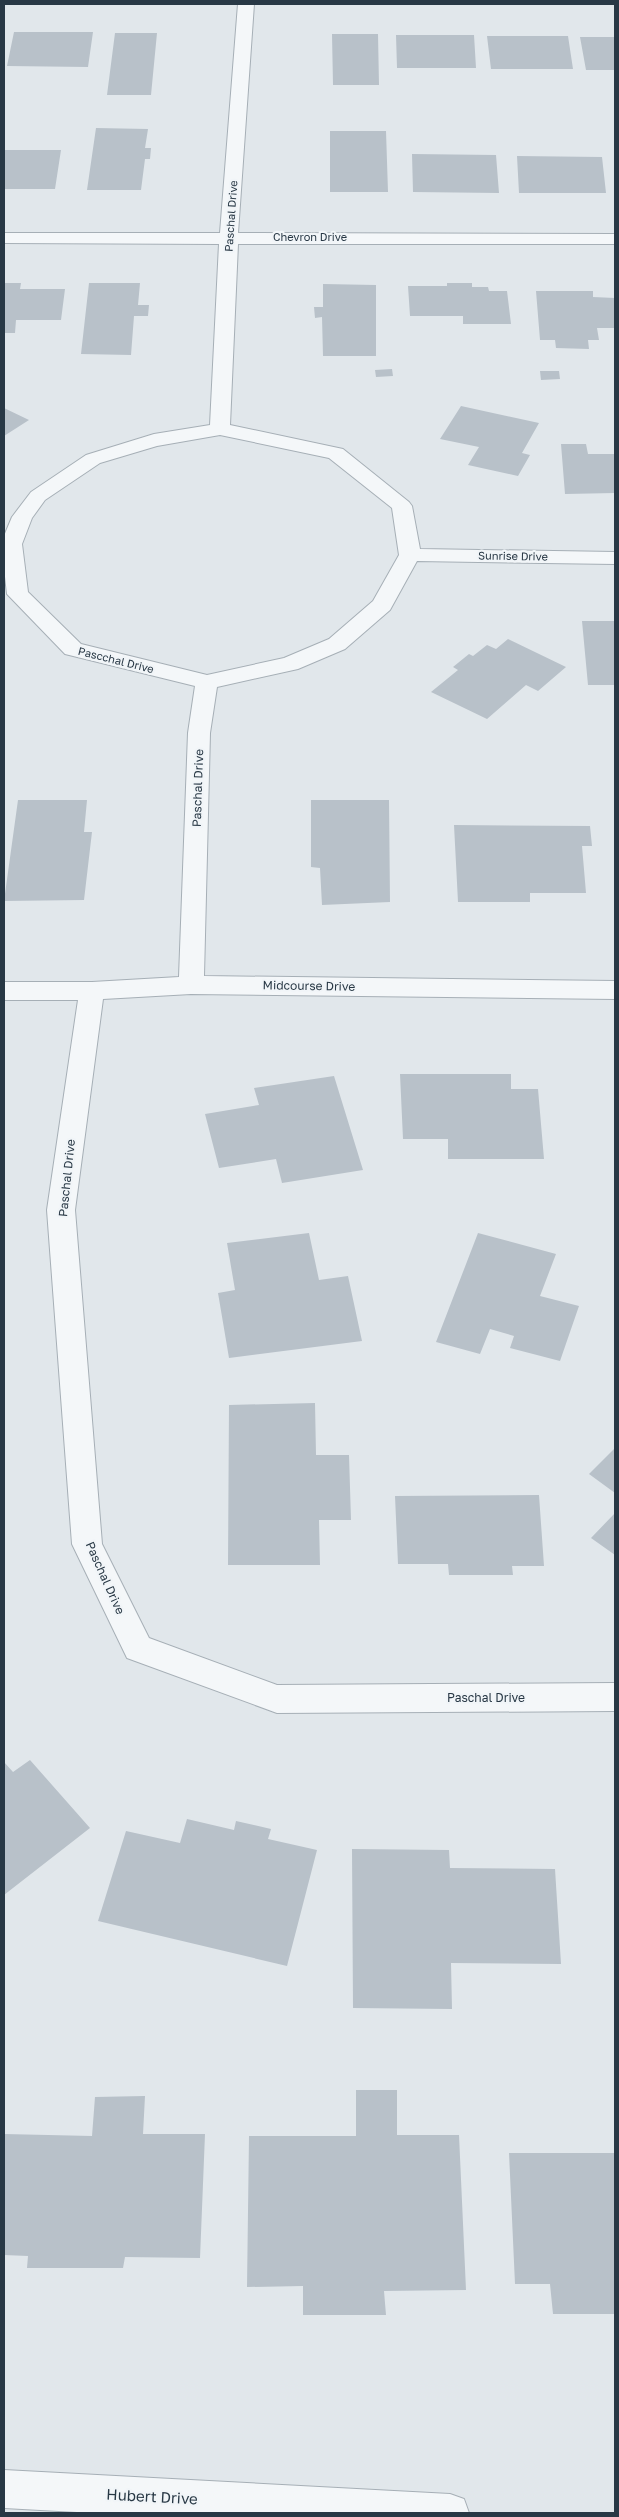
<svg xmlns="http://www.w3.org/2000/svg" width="619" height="2517" font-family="'Golos Text',sans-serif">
<rect width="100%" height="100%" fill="#e1e7eb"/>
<path fill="#b8c1c9" d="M14 32H93L88 67 7 66Z
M115 33H157L151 95H107Z
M332 34H378L379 85H333Z
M396 35H474L476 68H397Z
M487 36H568L573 69H491Z
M580 37H615V70H586Z
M96 128 148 129 145 148H151L150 159H145L141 190H87Z
M330 131H386L388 192H330Z
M4 150H61L55 189H4Z
M412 154 496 155 499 193 413 192Z
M517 156 602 157 606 193H519Z
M4 283H21L20 289H65L61 320H16L15 333H4Z
M89 283H140L138 305H149L148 316H134L131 355 81 354Z
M447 283H472V287H488L489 291H507L511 324H463V316H410L408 286H447Z
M323 284 376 285V356H323L322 317 315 318 314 307H323Z
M536 291H593V297L615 298V328H597L599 340H588L589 349 556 348 555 340H540Z
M392 369 393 376 376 377 375 370Z
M540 371H559L560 379 541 380Z
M461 406 539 423 522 453 530 455 518 476 468 465 479 447 440 439Z
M4 408 29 420 4 436Z
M561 444H586L588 454H615V493L565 494Z
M582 621H615V685H588Z
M508 639 566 667 538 691 526 685 487 719 431 692 458 670 453 667 469 654 473 656 487 645 496 649Z
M18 800H87L84 832H92L84 900 4 901Z
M311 800H389L390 902 322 905 320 868 311 867Z
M454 825 590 826 592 846H582L586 893H530V902H458Z
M400 1074H511V1089H538L544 1159H448V1139H403Z
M334 1076 363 1170 282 1183 276 1159 219 1168 205 1114 259 1105 254 1088Z
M309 1233 319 1280 348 1276 362 1341 229 1358 218 1293 235 1290 227 1243Z
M478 1233 556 1254 540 1296 579 1306 560 1361 510 1348 514 1336 490 1329 480 1354 436 1342Z
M315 1403 316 1455H349L351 1520H319L320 1565H228L229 1405Z
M615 1448V1493L589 1474Z
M539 1495 544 1566H512L513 1575H449L448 1564H398L395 1496Z
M615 1513V1555L591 1538Z
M30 1760 90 1828 4 1895V1762L13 1772Z
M187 1819 234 1830 236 1821 271 1829 268 1839 317 1850 287 1966 98 1921 126 1831 180 1843Z
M352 1849 449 1850 450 1868 555 1869 561 1964 451 1963 452 2009 353 2008Z
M356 2090H397V2135H459L466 2290 384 2291 386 2315H303V2286L247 2287 249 2136H356Z
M145 2096 143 2134H205L200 2258 125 2257 123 2268H27L28 2256 4 2255V2134L92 2136 95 2097Z
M509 2153H615V2314H553L550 2284H515Z"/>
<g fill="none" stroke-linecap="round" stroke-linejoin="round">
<defs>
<path id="minor" d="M238 4H254L238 233 615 234V244H238L230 425 343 449 409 502 412 506 420 549 615 552V564L417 561 390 610 345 649 298 669 217 687 210 733 204 976 615 981V999L191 994 103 999 75 1210 102 1544 149 1638 277 1685 615 1683V1711L277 1713 127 1658 72 1544 47 1210 78 1000H4V982H92L179 977 188 733 195 686 65 654 7 594 4 568V536L12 517 31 492 86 455 154 434 210 425 219 244 4 243V233H220ZM220 435 329 458 392 508 399 555 373 601 329 639 284 658 207 675 81 644 28 592 22 544 32 518 45 500 100 463 157 446Z
M4 2470 450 2494 464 2499 469 2513H95L4 2508Z"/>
</defs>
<use href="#minor" stroke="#a6afb6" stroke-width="2"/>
<use href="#minor" fill="#f4f7f9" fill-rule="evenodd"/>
</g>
<g text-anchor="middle" stroke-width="4.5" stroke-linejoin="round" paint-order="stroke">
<g font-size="11" fill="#283845" stroke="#f1f5f8">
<text transform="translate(231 216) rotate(-86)" y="4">Paschal Drive</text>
<text x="310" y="241">Chevron Drive</text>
<text transform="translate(513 556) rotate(1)" y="4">Sunrise Drive</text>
<text transform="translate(116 660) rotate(14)" y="4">Pascchal Drive</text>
</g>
<g font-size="12" fill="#283845" stroke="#f1f5f8">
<text transform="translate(198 788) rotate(-88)" y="4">Paschal Drive</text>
<text transform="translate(309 986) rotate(1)" y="4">Midcourse Drive</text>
<text transform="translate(67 1178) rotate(-84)" y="4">Paschal Drive</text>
<text transform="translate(105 1578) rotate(66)" y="4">Paschal Drive</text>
<text x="486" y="1702">Paschal Drive</text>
</g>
<g font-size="15" fill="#283845" stroke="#f1f5f8">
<text transform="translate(152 2497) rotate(3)" y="5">Hubert Drive</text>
</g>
</g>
<rect width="619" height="2517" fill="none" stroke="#283845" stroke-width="10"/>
</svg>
